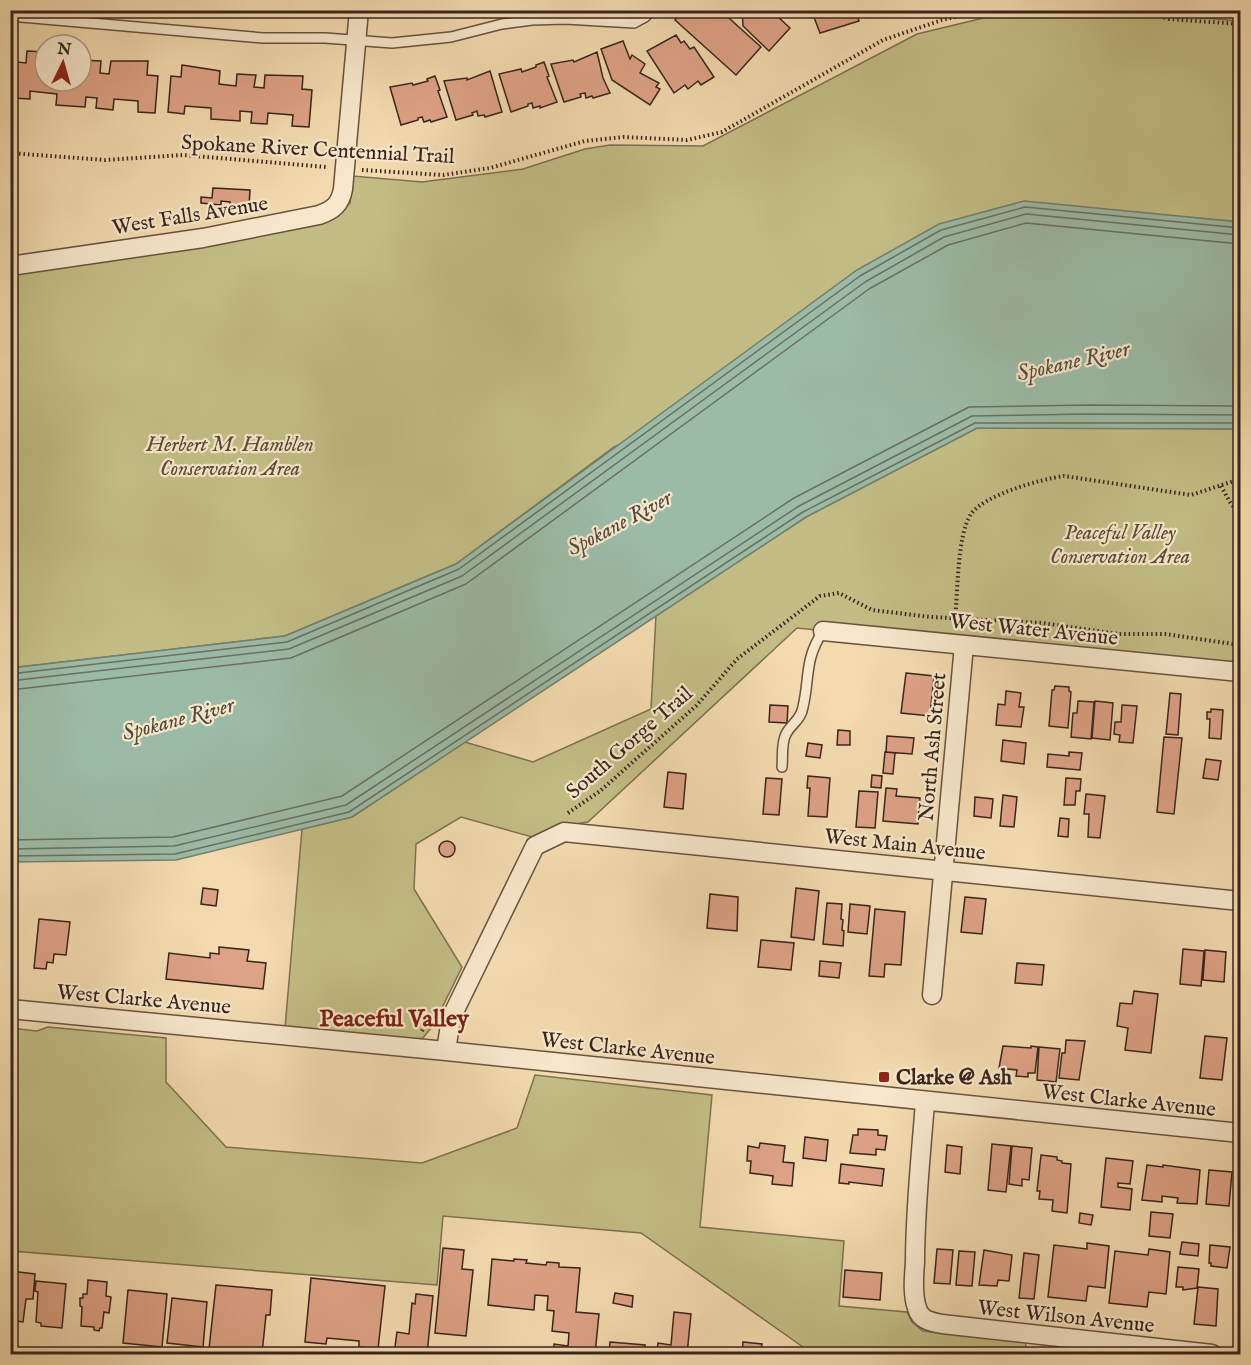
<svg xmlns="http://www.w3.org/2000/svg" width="1251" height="1365" font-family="'IM FELL English',serif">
<rect width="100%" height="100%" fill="#f3daaf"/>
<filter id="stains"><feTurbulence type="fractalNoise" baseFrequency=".00333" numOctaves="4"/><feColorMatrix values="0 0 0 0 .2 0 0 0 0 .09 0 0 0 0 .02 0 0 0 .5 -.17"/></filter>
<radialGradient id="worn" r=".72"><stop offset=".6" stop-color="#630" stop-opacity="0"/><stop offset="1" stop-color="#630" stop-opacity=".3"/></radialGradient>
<path fill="#c3bd85" stroke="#7e7050" stroke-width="1.5" d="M1033 10H1108L1240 21V222L1184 217 614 447 456 564 285 636 11 668V272L337 216 350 203 353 176 422 182 523 169 585 149 610 145 703 146 917 34 1000 14Z
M1088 427 1240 429V672L797 628 588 822 563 826 536 838 461 817 416 844 414 889 462 967 434 1024 423 1038 407 1040 285 1028 302 829 352 817 465 742 533 762 651 709 656 615 806 517 977 428Z
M48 1027 166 1038V1082L226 1147 422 1163 517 1128 535 1075 712 1095 700 1227 844 1241 839 1306 907 1312 912 1322 923 1331 1026 1341 1025 1354H813L641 1233 443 1216 437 1285 11 1251 10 1028 37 1031Z"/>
<path fill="#9cbba7" stroke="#747f6f" stroke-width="1.5" d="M1024 201 1240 222V429L977 428 806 517 352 817 176 860 11 862V668L285 636 456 564 857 270 939 224Z"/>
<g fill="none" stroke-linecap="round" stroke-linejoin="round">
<path stroke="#6a7062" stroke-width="1.5" d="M10 674 287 642 459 569 860 276 941 230 1025 207 1240 228
M10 681 289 649 462 576 865 282 944 237 1026 214 1240 235
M10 690 291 658 466 584 869 289 948 245 1026 223 1240 244
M10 840 173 837 342 796 794 498 969 407 1088 405 1240 406
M10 849 174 846 346 805 799 506 972 416 1088 414 1240 415
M10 856 175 854 349 812 803 512 975 423H1240"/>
</g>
<path fill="#dea286" stroke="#39241c" stroke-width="1.5" d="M254 10H298V17L253 14Z
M684 10H720L761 47 736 75 675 20Z
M742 10H774L775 14 790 28 769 51 743 26Z
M802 10H860L856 12 859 21 820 33 812 12 804 16Z
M676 35 681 43 684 41 690 49 694 47 714 77 701 85 698 81 688 89 685 85 674 93 647 51Z
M623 41 630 59 632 55 645 64 640 73 659 83 656 87 660 89 650 105 612 80 601 49Z
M27 51 45 52V81H81L83 60 101 61 100 73 109 74 111 61H148L147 75 158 76 155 113 138 112V101L114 99 113 110 96 108 97 98 86 97 85 107 56 105 57 94 30 91V99L13 98 17 62 26 63Z
M597 52 603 78 610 93 593 98 592 96 586 98 585 93 580 94 581 97 564 102 551 64 573 60 574 62Z
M544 62 549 76 547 77 557 102 540 108V106L533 108 532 103 528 104V106L511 112 499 74 521 69 522 72 536 67V65Z
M182 65 220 71 219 84 236 86 237 74 256 75 254 87 264 88 265 75 303 76 302 89 312 90 309 127 292 126 293 115 268 113 267 124 251 123 252 112 240 111V121L211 119V108L185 106 184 114 168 112 171 76 181 77Z
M490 71 502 112 485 117 484 115 478 116 477 111 472 113 473 115 456 120 444 81 467 78V80Z
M435 76 440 90 438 91 447 117 431 122 430 120 424 122 422 117 418 118V120L401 125 390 87 412 83 413 85 428 81 427 79Z
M213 188 250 190 249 206 230 205V202L221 201V205L201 203V197L212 198Z
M906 673 934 676 930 716 901 713Z
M1055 686 1069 687V691L1071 692 1068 728 1049 726 1052 690H1054Z
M1006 691 1021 693 1019 707H1024L1021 727 996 725 998 704 1005 705Z
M1170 693 1181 694 1178 735 1166 734Z
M1078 701 1094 702 1091 739 1071 737 1073 713H1077Z
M1095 701 1113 703 1110 740 1092 738Z
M770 705 788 706 787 723 769 722Z
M1122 705 1137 706 1133 743 1119 742 1120 735 1114 734 1115 722H1121Z
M1211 709 1223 710 1221 739 1209 738 1210 719H1207V712H1211Z
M1237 716 1240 717V747L1234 746Z
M838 730 850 731V745H837Z
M887 736 914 738 912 754 886 752Z
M1164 737 1182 738 1174 814 1157 812Z
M1003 740 1026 743 1024 764 1001 761Z
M808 743 822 745 820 758 806 756Z
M885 752 895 753 893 774 883 773Z
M1069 752 1082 753 1080 770 1047 767 1048 754 1069 756Z
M1206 759 1221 761 1218 780 1203 778Z
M668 772 686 774 683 809 664 807Z
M872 775 882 776 881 788 871 787Z
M808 776 830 778 827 817 808 816 810 788H807Z
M766 778 782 779 779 815 763 814Z
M1066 778 1081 779 1080 791H1076L1075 805H1064Z
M886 788 897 789 896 796 920 798 918 824 883 821Z
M859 791 878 792 875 828 856 827Z
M1086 794 1105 796 1100 838 1088 837 1089 814H1084Z
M1003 795 1017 797 1014 827 1000 826Z
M975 797 993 799 991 818 974 816Z
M1060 818 1069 819 1068 837 1058 836Z
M439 849a8 8 0 1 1 16 0a8 8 0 1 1-16 0Z
M203 888 218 890 216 906 201 904Z
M796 888 819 891 814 940 791 937Z
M710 894 738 897 737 931 707 928Z
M965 897 986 899 982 934 961 932Z
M827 903 842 904 841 919 843 920 842 930 844 931 843 946 823 944Z
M850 904 870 906 867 934 848 932Z
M875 909 905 912 901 965 885 964 884 977 869 976Z
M39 919 70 922 66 955 54 954 53 963 47 962 46 969 34 968Z
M761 940 794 943 791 970 758 967Z
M219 947 249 950 247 961 266 963 263 989 166 979 169 953 210 958V953L219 954Z
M1183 949 1204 951 1201 986 1180 984Z
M1205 950 1226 952 1224 982 1203 980Z
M820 961 841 963 839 978 819 976Z
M1017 963 1044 965 1042 985 1015 983Z
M1134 991 1158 994 1151 1053 1125 1050 1128 1028 1117 1026 1120 1003 1132 1004Z
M1205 1036 1227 1038 1222 1080 1200 1078Z
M1066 1040 1085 1041 1079 1080 1059 1078 1062 1053H1065Z
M1003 1046 1031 1048V1046L1038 1047 1035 1073H1028V1077L1016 1076 1017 1070 999 1068Z
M1039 1047 1060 1049 1056 1082 1037 1080Z
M1238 1047 1240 1048V1091L1234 1090Z
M858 1129 878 1130V1135L887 1136 885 1150 876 1149V1155L850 1153 853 1135H858Z
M805 1137 828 1140 826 1161 803 1158Z
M760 1143 785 1146 783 1162 794 1163 792 1186 772 1184 773 1176 750 1173 751 1161H747L748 1146 759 1148Z
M992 1144 1011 1146 1006 1192 988 1190Z
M947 1145 962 1147 960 1174 945 1172Z
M1012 1146 1032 1148 1029 1180 1022 1179V1186L1009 1184Z
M1041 1155 1057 1157V1160L1062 1161V1163L1071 1164 1067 1213 1052 1211 1053 1200 1039 1199 1040 1191H1037Z
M1106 1158 1133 1161 1130 1184 1118 1183V1187L1132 1189 1130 1210 1101 1207Z
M841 1164 884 1169 882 1186 849 1182V1184L839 1183Z
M1147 1165 1163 1167V1165L1200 1170 1197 1204 1177 1203 1178 1198 1162 1196V1202L1142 1200Z
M1209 1170 1232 1172 1229 1206 1206 1204Z
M1239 1173H1240V1207L1236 1206Z
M1151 1212 1173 1214 1170 1238 1149 1236Z
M1080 1213 1093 1215 1091 1225 1079 1223Z
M1182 1242 1199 1244 1198 1256 1180 1254Z
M1087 1243 1109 1246 1105 1288 1088 1286 1086 1301 1048 1297 1054 1245 1087 1249Z
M1210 1245 1230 1247 1227 1268 1211 1266V1263H1209Z
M443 1248 464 1250 462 1269 473 1270 466 1336 435 1333Z
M937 1249 953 1250 950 1284 934 1283Z
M1149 1249 1170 1252 1166 1294 1149 1292 1147 1307 1109 1303 1115 1251 1148 1255Z
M984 1250 1012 1255 1009 1281 998 1280 997 1286 979 1285Z
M959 1251 975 1252 972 1286 956 1285Z
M1024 1253 1039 1255 1034 1299 1019 1298Z
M492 1259 514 1261V1259L527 1260 526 1263 546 1265 547 1262 559 1263V1267L580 1268 576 1312 599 1314 595 1354H550L551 1352H554V1344L568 1346 569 1333 552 1331 554 1311 547 1310 548 1296 535 1295 534 1310 488 1305Z
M1178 1267 1199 1269 1197 1288 1183 1290V1287H1176Z
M845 1270 882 1273 880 1300 843 1297Z
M10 1271 35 1274 33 1299H26L23 1322 10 1320Z
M311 1278 385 1286 378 1349 359 1347V1341L327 1338 326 1344 305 1342Z
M88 1280 107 1282 106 1296 111 1297 109 1313 104 1312 102 1328H100L99 1331 94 1330V1327L81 1326 82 1307 80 1306V1298H83V1294H87Z
M36 1281 66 1284 62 1328 41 1326V1323L36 1322 38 1292 35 1291Z
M216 1285 272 1290 270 1315H266L262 1354 209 1349Z
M1198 1287 1218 1289 1216 1326 1194 1324Z
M128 1290 167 1294 162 1347 123 1343Z
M1238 1291H1240V1324L1234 1323Z
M615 1293 633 1296 632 1307 613 1303Z
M416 1294 433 1296 427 1354H394L397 1332 409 1334 412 1303 415 1304Z
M172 1298 207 1302 203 1347 167 1343Z
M674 1312 691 1314 687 1354H657L658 1343 671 1345Z
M610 1342 645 1345V1354H609Z
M743 1342 762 1344 761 1353 776 1354H742Z
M702 1349 710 1350V1353L722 1354H694V1352H701Z"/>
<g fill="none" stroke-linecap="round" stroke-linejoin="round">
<defs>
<path id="service" d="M10 16 263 38H325L392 43 451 37 502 24 532 20 565 19 634 23 645 17 652 10
M782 767C783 757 781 743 786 734 791 724 801 720 803 707 810 677 804 660 823 631"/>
<path id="minor" d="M10 266 203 238 319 215C333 210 340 205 343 189L359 10
M823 631 1240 672
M932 995 964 645
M10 1009 446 1051 1240 1133
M446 1051 451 1018 535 846 564 832 1240 901
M925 1102C921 1155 915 1209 915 1262 914 1276 912 1294 917 1308 920 1320 931 1322 942 1324L1212 1354"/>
</defs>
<use href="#service" stroke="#685241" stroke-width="12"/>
<use href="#minor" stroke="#685241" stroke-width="21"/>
<path stroke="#39241c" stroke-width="4" stroke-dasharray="1.5 3" stroke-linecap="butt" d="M1138 10 1169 19 1240 24
M10 153 105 160 183 155 327 167
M362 170 443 175 490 168 585 141 624 137 687 140 722 132 883 40 942 20 987 10
M1221 486 1231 504 1240 513
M955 618C958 592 957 535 971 514 984 495 1041 479 1064 476L1191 495 1240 479
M568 813 600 791 696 706 737 659 820 596 839 593 872 610 931 617 1042 623 1118 634H1165L1240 645
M422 1031 433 1011"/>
<use href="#service" stroke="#f7e7cb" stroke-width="9"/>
<use href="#minor" stroke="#f7e7cb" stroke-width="18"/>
</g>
<rect fill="#8f2418" stroke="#f7e7cb" stroke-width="2" x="878" y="1071" width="12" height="12" rx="3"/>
<g text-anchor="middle" stroke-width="4.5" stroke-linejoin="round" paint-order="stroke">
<g font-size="21" fill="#39241c" stroke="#f7e7cb">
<text transform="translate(318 149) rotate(3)" y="7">Spokane River Centennial Trail</text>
<text transform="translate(190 215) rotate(-9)" y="7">West Falls Avenue</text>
<text transform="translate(1034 629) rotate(6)" y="7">West Water Avenue</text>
<text transform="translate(629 742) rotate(-41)" y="7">South Gorge Trail</text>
<text transform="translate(932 747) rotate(-85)" y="7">North Ash Street</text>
<text transform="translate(905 844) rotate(6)" y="7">West Main Avenue</text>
<text transform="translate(144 999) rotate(5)" y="7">West Clarke Avenue</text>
<text transform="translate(628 1048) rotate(6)" y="7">West Clarke Avenue</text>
<text transform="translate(1129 1100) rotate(6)" y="7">West Clarke Avenue</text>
<text transform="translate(1066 1316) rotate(6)" y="7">West Wilson Avenue</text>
</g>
<g font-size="21" font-style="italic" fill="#5c4a36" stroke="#f7e7cb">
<text x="230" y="451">Herbert M. Hamblen<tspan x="230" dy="24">Conservation Area</tspan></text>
<text x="1120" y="539">Peaceful Valley<tspan x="1120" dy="24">Conservation Area</tspan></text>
</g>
<g font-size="21" font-weight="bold" fill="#39241c" stroke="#f7e7cb" text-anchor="start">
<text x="896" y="1084">Clarke @ Ash</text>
</g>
<g font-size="22" font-style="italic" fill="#524a3f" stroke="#f7e7cb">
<text transform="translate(1073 360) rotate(-13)" y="8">Spokane River</text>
<text transform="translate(619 522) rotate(-28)" y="8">Spokane River</text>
<text transform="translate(178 718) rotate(-15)" y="8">Spokane River</text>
</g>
<g font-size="24" font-weight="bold" fill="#7a1f14" stroke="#f7e7cb">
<text x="394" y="1026">Peaceful Valley</text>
</g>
</g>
<rect width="1251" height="1365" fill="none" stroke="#f3daaf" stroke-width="36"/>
<rect x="12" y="12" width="1227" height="1341" fill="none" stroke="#39241c" stroke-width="3"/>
<rect x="18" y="18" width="1215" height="1329" fill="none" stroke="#39241c" stroke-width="1.5"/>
<g transform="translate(63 63) rotate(5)"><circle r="28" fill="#f7e7cb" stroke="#ab9985" stroke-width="1.5"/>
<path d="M0-4.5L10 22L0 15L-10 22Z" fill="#8f2418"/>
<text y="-9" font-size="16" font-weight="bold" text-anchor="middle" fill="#39241c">N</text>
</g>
<rect width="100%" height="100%" filter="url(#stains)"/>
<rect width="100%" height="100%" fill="url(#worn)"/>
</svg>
